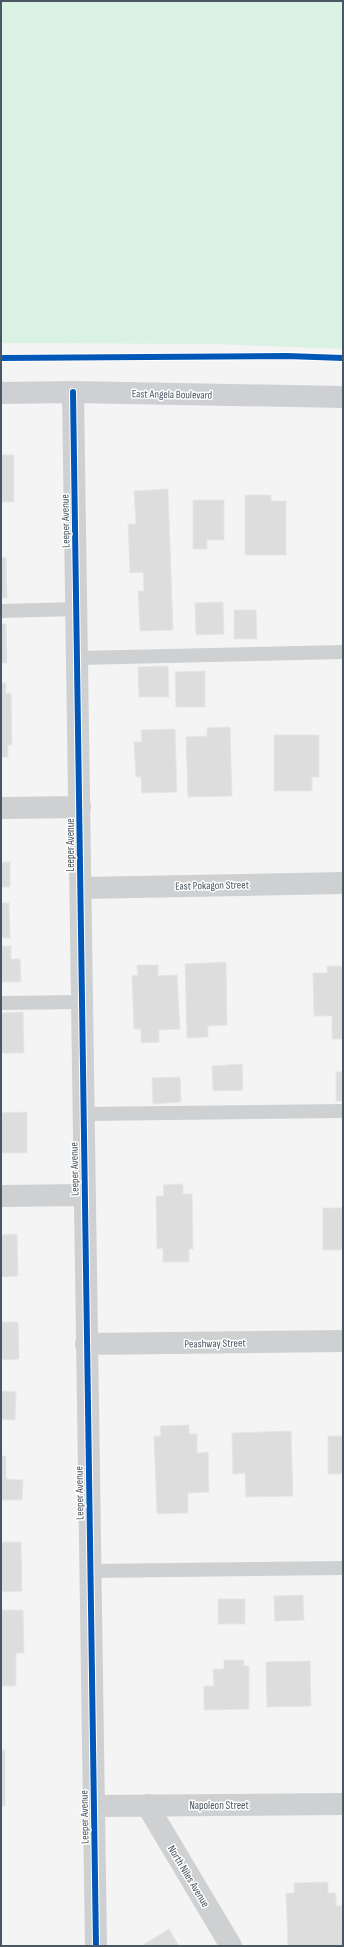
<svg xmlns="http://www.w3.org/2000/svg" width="344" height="1947" font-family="'Sofia Sans Condensed',sans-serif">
<rect width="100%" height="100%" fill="#f4f4f4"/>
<path fill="#d9f2e3" d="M1 1H343V349L217 344 4 343 1 341Z"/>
<path fill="#ddddde" stroke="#e5e6e7" d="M1 455H14V502H1Z
M168 489 173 630 140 631 138 591H144L143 572 130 573 128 524H136L134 491Z
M245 495H271V501H286V555H245Z
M193 500H224V540H207V549H193Z
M6 557 7 598H1V558Z
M223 602 224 634 196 635 195 603Z
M234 610H256L257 639H234Z
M1 624H6L7 663H1Z
M168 666 169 697H139L138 667Z
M205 671V707H176L175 672Z
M1 683H6V694L11 693 12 745H8V757H1Z
M230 727 232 796 188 797 186 737 207 736V728Z
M175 729 177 792 142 793 141 777H136L134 742H142L141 730Z
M274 735H319V777H312V791H274Z
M1 862H10V887H1Z
M1 903H9L10 938H1Z
M1 946H11V959H20L21 982H1Z
M226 962 227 1025 208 1026V1037L187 1038 185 964Z
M137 965H158V976L177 975 180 1029 159 1030V1042L141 1043V1029H134L132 976 138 975Z
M327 966H343V1039H332V1016H314L313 973H327Z
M23 1012 24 1053H1V1013Z
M242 1064 243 1090 213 1091 212 1066Z
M336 1072H343V1101H336Z
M180 1077 181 1102 153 1104 152 1078Z
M27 1112V1153H1V1113Z
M183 1184V1194H192L193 1249H189V1262H163V1248L157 1249 156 1196H164L163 1185Z
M323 1208H343V1250H323Z
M17 1234 18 1276 1 1277V1235Z
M1 1322H18L19 1359 1 1360Z
M1 1391 16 1392 15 1420 1 1419Z
M189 1425V1434H197V1453L208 1452 209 1492 188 1493V1513L157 1514 154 1436H161L160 1426Z
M291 1431 293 1496 246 1497 245 1473 233 1474 232 1433Z
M328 1436H343V1474H328Z
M1 1456H6V1479L23 1480 22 1500H1Z
M1 1542H21L22 1591 1 1592Z
M303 1595 304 1620 275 1621 274 1596Z
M218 1599H245V1624H218Z
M1 1610H23L24 1653H16V1686H1Z
M224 1660H244V1666H249V1709L204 1710V1686H214L213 1669H224Z
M310 1661 311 1706 267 1707 266 1662Z
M1 1750H5V1806H1Z
M328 1882V1893H336V1906L342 1905 343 1946H288L286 1893H294V1883Z
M169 1929 179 1946H144L143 1945Z"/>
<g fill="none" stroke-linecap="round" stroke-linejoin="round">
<path stroke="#ced0d2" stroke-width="14" d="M1 611 77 609
M78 658 343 652
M1 1003 82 1002
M84 1114 343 1111
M90 1571 343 1568"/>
<path stroke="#ced0d2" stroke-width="22" d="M73 392 96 1946
M1 808 80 807
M81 888 343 883
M1 1196 85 1195
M86 1344 343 1341
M147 1805 231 1946
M94 1806 343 1804"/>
<path stroke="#ced0d4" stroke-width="22" d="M1 393 73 392 343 397"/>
<defs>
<path id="cycleway" d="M1 358 287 356 343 358
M73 392 96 1946"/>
</defs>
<use href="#cycleway" stroke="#fff" stroke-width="8"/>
<use href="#cycleway" stroke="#0057b8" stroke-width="6"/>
</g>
<g text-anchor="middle" stroke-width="3" stroke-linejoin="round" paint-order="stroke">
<g font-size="11" fill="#4a5661" stroke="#fff">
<text transform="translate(172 394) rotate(1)" y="4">East Angela Boulevard</text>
<text transform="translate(65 521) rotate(-91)" y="4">Leeper Avenue</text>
<text transform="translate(70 845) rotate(-90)" y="4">Leeper Avenue</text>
<text transform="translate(212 885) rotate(-1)" y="4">East Pokagon Street</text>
<text transform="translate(74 1169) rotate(-91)" y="4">Leeper Avenue</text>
<text transform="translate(215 1343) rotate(-1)" y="4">Peashway Street</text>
<text transform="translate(79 1493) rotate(-91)" y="4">Leeper Avenue</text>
<text x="219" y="1809">Napoleon Street</text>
<text transform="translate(84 1817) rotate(-91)" y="4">Leeper Avenue</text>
<text transform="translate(189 1876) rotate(59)" y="4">North Niles Avenue</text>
</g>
</g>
<rect width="344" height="1947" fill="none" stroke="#4a5661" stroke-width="4"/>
</svg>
